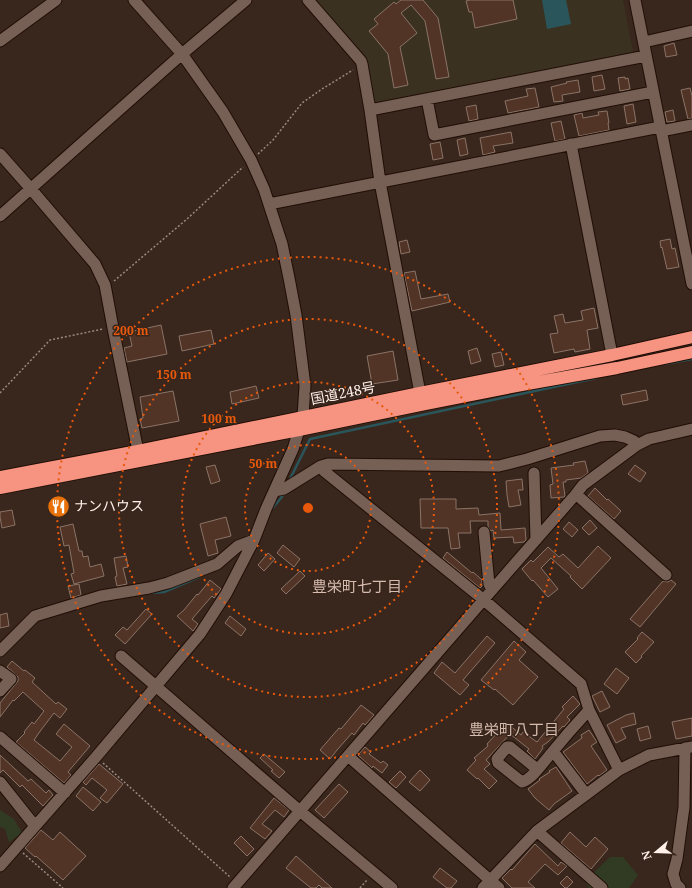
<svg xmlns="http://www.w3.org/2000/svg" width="692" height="888" font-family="'Noto Serif','Noto Sans JP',serif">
<rect width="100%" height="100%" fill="#39261c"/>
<path fill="#3b3121" d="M314 0H623L633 51 631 54 376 105 373 102 365 60Z"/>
<path fill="#313b24" d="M0 810 14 819 22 833 9 842 5 829 0 827Z
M610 857H623L638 875 629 888H589L585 881Z"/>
<path fill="#2a565b" d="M542 0H566L571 24 547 29Z"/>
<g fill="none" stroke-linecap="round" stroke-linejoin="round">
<path stroke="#2a565b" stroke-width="2.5" d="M664 364 692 359
M289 481 310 439 596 378
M270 511 281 498 284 493
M149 593 164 592 199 577"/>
</g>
<path fill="#513425" stroke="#8a7367" d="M401 0H423L438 18 449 77 436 79 425 21 411 5 401 13 417 33 400 47 408 85 394 88 388 54 369 31 378 24 374 19 394 2 396 4Z
M470 0H513L517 19 475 28 472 12H469L466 1Z
M674 43 677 55 666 57 664 46Z
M602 75 605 89 594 91 592 77Z
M625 77V79L628 78 630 89 620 91 618 78Z
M578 80 580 92 562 95 563 101 554 102 551 87 567 83 566 82Z
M535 88 539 107 508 113 505 101 528 96 526 89Z
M690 88 692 96V118L688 119 681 90Z
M633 104 636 122 627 124 624 106Z
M476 105 478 119 469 121 466 107Z
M673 110 675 121 667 122 665 112Z
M607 111 609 123H608L609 130 579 136 574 115 582 113 583 118 599 115 598 112Z
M561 121 565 139 555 141 551 123Z
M511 132 513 143 493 146 495 152 483 155 480 138Z
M465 138 468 154 460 156 457 140Z
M440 142 443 158 433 160 430 144Z
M670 239 672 249 675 248 679 267 667 269 662 247 661 248 660 241Z
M407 240 410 252 401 254 399 242Z
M415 271 421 299 448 294 450 302 412 311 404 273Z
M594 308 598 328 587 330 590 349 575 352 574 349 554 353 550 334 558 333 554 316 563 314 565 323 583 320 581 311Z
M161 325 167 354 127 362 124 348 132 346 129 332Z
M211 330 214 344 182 351 179 336Z
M477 348 481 361 471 364 468 351Z
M393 351 398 380 372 384 367 356Z
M501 352 504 365 495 367 492 354Z
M256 386 259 398 232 404 230 392Z
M646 390 648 400 623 405 621 395Z
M173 391 179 421 142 428 140 419 143 418 140 397Z
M585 461 588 473 581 478 566 480V482H563L565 496 564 497 551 498 550 485 553 484 551 468 574 465 573 463Z
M215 465 220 481 211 484 206 467Z
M635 465 646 473 640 482 628 474Z
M522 479 523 490H518L521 505 509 507 507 495 506 481Z
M595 488 607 500 608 499 621 511 614 519 588 496Z
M63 499 66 511 54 514 51 501Z
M420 499H456V509L478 508 479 515 500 513 501 530 525 528 526 540 524 542 514 543 513 537 494 538 493 530 491 531 488 527V521H470L471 533H458L460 548 451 549 448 528H421Z
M12 510 15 525 2 528 0 517V512Z
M226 517 231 536 215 540 218 553 208 556 200 524Z
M590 520 597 528 589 535 582 528Z
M569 522 578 530 572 537 563 529Z
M73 524 79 551H82L83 557 88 556 90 567 101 564 104 576 74 584 71 574 74 573 69 545 64 546 60 527Z
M283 545 300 559 294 567 277 553Z
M598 546 611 558 582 589 570 577 571 576 551 558 541 568 558 589 548 597 533 580 532 581 522 569 531 560 533 562 548 547 559 557 563 554 578 568Z
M447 552 472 573 473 572 482 580V586L480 588 443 558Z
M268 553 275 559 264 571 258 565Z
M126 556 128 567 123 568 127 584 117 586 115 577 117 576 114 558Z
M300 571 305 576 286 594 281 589Z
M210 580 221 589 214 598 212 596 192 619 198 624 193 631 177 616 184 610 197 594 198 595Z
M671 580 676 584 640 627 630 619 663 581 668 582Z
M79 584 81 595 71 598 68 586Z
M146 609 152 614 125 644 115 635 123 627 127 630Z
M7 613 9 626 0 628V615Z
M230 616 246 629 241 636 225 623Z
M642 632 654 642 641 656 642 657 636 663 625 652 638 639 637 638Z
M487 636 495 643 463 680 469 685 460 695 434 673 442 662 455 673Z
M514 641 526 652 519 660 538 677 513 705 495 689 494 690 481 680Z
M12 661 24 671 25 670 35 678 32 682 56 704 58 702 67 709 60 718 54 713 41 730 34 740 60 761 72 747 56 734 64 724 90 746 68 772 71 775 64 783 16 742 25 733 24 732 32 722 34 724 44 711 23 692 14 701 13 700 0 717V703L18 681V677L15 674 7 667Z
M616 668 629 678 617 694 604 684Z
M602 691 610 707 600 712 592 696Z
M573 696 580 704 567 717 570 720 564 727 563 726 548 742 542 746 543 748 535 759 527 751 529 749 510 734 486 760 490 764 484 769 497 781 489 789 478 778 477 779 467 770 476 760 474 758 488 746 487 744 498 732 506 722 521 735 523 732 537 742 564 709 562 707Z
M361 705 374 715 365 725 363 723 354 735 352 733 337 750 330 759 320 750 339 728 341 729Z
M634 713 636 724 621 728 626 738 616 743 607 725 626 715Z
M692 718V736L676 739 672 722Z
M648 726 651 738 640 741 637 729Z
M589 730 597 742 591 746 607 770 599 776 598 775 587 784 563 752 582 738 581 735Z
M365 747 371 752 369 754 381 763 383 761 388 765 382 773 373 766 372 768 358 755Z
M264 754 285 772 279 778 271 771 273 770 260 758Z
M0 755 28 781 31 779 46 793 49 790 53 795 43 806 22 785 20 787 3 770 0 773Z
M99 764 123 784 107 803 100 798 107 790 92 778 86 785 83 782Z
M556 767 572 791 554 804 549 810 535 798 528 789 540 780 539 779 550 772 549 771Z
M420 770 430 780 420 791 409 782Z
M400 771 406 777 396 788 389 782Z
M339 784 348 792 324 818 315 810Z
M83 787 101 802 93 811 76 796Z
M274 798 289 810 284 817 275 810 262 824 272 831 265 839 250 828Z
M41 830 53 840 60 832 86 856 63 880 36 856 35 857 25 848Z
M570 832 586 847 595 837 608 849 591 869 561 843Z
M241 836 254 849 247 856 234 843Z
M535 844 558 866 561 862 567 866 558 875 545 864 528 882 535 888H512L502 878 511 869 512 870Z
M296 856 332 888H322L319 885 316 888H311L286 868Z
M440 868 457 881 451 888H447L433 877Z
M567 876 573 882 567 888H565L560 883Z"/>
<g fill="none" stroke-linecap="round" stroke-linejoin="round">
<defs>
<path id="minor" d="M308 0 361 61 362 64 370 110 380 182 420 393
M635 0 692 284
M0 41 56 0
M644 42 692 31
M427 99 434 135 653 92
M370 110 646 56
M661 131 692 125
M571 144 612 355
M0 154 31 189 95 264 105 285 113 328 138 451
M269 204 660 127
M0 216 182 54 246 0
M321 466 324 471 484 600 581 684 589 710 619 770
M534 473 536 540
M274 491 284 489 321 466 328 464 499 466 527 459 600 436 615 435 625 437 634 441 637 445
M576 494 666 575
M484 532 489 584 492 590
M0 651 35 616 101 596 149 588 168 583 217 564 238 546 254 540
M121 656 300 811 392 888
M0 671 11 679 0 691
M0 737 65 793
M553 751 586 794
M348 756 499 888
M537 769 510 747H507L497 759 498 763 522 782C532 779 542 764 549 756 562 740 575 725 589 710
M0 782 35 826
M537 831 602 888
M0 866 96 757 200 634 226 594 254 540 266 509 293 449 299 430 303 416 305 386 296 315 289 278 282 244 264 189 251 160 223 112 182 54 134 0
M233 888 492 590 576 494 583 485 637 445 649 439 692 429
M483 888 537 831 619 770 649 755 692 747
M680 888 676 884 673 874 677 859 684 807 685 748"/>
<path id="highway" d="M0 477 138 451 420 393 612 355 692 337
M0 488 299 430 425 404 527 384 617 368 692 352"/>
</defs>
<use href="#minor" stroke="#200e06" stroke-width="13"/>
<use href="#highway" stroke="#200e06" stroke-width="14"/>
<path stroke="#998980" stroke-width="1.5" stroke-dasharray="2 2" stroke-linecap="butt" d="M258 154 273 140 302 103 322 89 353 70
M114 281 187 219 243 167
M0 393 50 340 103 329
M103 763 230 877
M23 853 63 888
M360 888 367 880"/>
<use href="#minor" stroke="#765f54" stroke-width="11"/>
<use href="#highway" stroke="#f79481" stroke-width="12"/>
</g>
<g fill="none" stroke="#e8590c" stroke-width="2" stroke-dasharray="2 4">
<circle cx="308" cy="508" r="63"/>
<circle cx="308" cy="508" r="126"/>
<circle cx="308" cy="508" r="189"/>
<circle cx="308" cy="508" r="251"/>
</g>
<defs>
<symbol id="restaurant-disc" viewBox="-11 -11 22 22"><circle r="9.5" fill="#e8710a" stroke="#39261c"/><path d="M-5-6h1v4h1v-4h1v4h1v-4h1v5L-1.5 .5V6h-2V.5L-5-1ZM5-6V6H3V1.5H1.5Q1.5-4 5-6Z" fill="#fff"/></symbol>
</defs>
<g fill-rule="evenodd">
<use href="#restaurant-disc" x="46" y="494" width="25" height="25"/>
</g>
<g text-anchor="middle" stroke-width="3" stroke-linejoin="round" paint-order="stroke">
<g font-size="14" fill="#fff1ea" stroke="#39261c">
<text transform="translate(343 393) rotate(-11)" y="5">国道248号</text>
</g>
<g font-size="14" fill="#fff1ea" stroke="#39261c" text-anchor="start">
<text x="74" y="511">ナンハウス</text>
</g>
<g font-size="15" fill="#d6bcaf" stroke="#39261c">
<text x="357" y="592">豊栄町七丁目</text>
<text x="514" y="735">豊栄町八丁目</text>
</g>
</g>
<circle cx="308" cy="508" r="6" fill="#e8590c" stroke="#39261c" stroke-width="2"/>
<g font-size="12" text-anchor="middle" font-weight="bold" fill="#e8590c" stroke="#39261c" stroke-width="3" stroke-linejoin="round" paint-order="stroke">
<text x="131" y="335">200 m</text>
<text x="174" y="379">150 m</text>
<text x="219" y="423">100 m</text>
<text x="263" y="468">50 m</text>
</g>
<g transform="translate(656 852) rotate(251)" stroke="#39261c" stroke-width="3" paint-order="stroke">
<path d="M0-3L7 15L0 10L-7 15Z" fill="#fff1ea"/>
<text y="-6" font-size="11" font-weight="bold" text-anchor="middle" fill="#fff1ea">N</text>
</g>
</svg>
